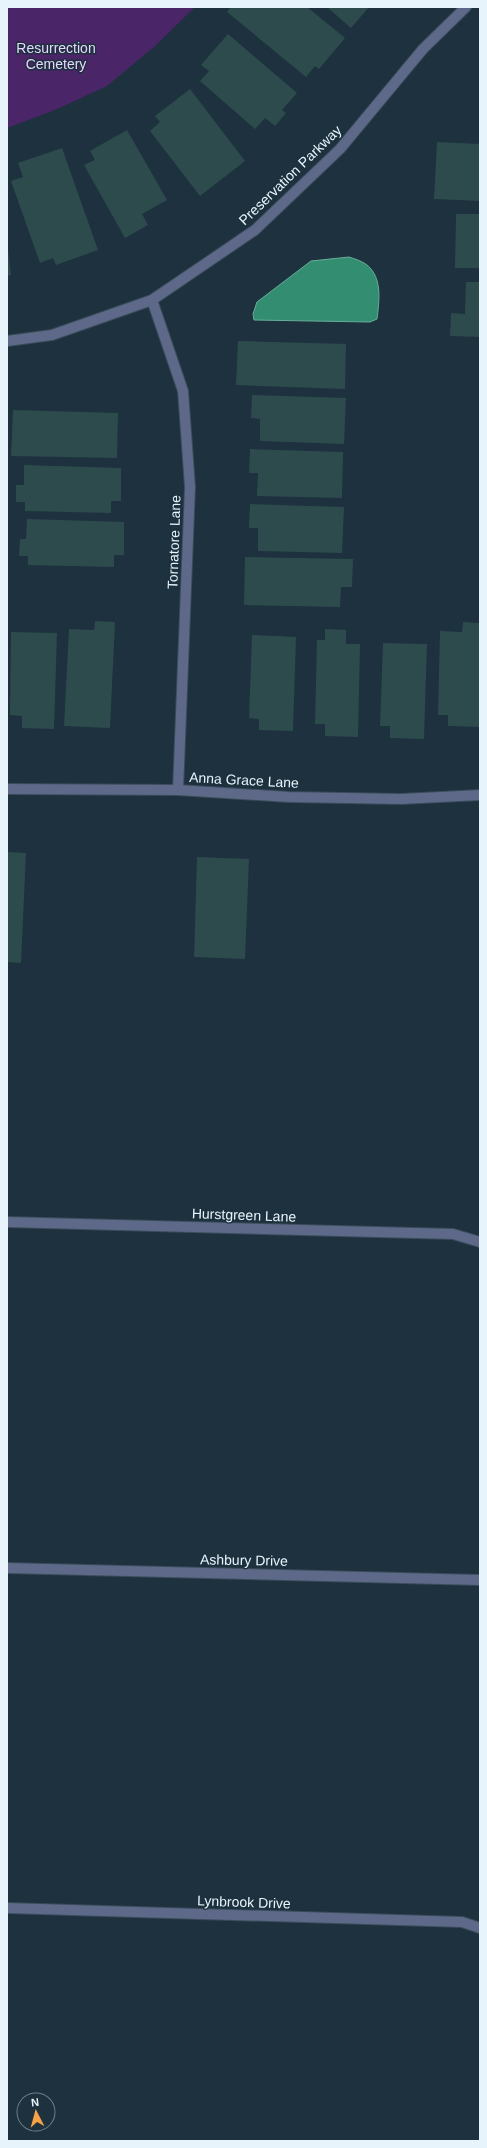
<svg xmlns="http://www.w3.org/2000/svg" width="487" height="2148" font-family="Helvetica,sans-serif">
<rect width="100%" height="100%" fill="#1d313e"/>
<path fill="#4a2567" d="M7 7H195L155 46 107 86 55 110 7 128Z"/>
<path fill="#338e71" stroke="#69ad9b" d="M349 257C355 259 362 261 367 265 383 278 379 302 377 319L370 322 254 320 253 314 257 302 311 261Z"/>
<path fill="#2d4b4d" d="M231 7H307L345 38 319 69 315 66 306 77 227 12Z
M327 7H369L351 28Z
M228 34 297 93 282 110 286 113 275 126 265 118 255 129 200 81 209 71 201 65Z
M190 89 245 161 200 196 150 131 160 122 155 116Z
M127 130 167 200 142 214 148 225 125 238 84 165 95 160 90 151Z
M437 142 480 144V201L434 199Z
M62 148 98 250 56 265 53 258 40 263 11 181 23 177 18 163Z
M456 214H480V268H455Z
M8 248 11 275 7 276V249Z
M466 282H480V337L450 336 451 313 465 314Z
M238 341 346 344 345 389 236 385Z
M252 395 346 398 344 444 260 441V419L251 418Z
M13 410 118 413 117 458 11 456Z
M250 449 343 452 342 498 257 496 258 473H249Z
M24 465 121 468V501H111V513L25 511V502H16V485H24Z
M250 504 344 507 342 553 258 551V528H249Z
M27 519 124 522V555H114V567L28 565V556H19L20 539H26Z
M245 557 353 559 352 587H341L340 607 244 605Z
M95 621 115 622 110 728 64 726 69 629 94 630Z
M463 622 480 623V727L448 726V715H438L440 631 462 632Z
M325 629 346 630V644H360L358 737 325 736V724H315L317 640H325Z
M11 632 57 633 54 729 22 728V716L10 715Z
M252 635 296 637 293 731 259 730V719L249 718Z
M383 643 427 644 424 739 390 738V726H380Z
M7 852 26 853 21 963 7 962Z
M197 857 249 859 245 959 194 957Z"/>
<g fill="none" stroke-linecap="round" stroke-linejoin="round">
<defs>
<path id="minor" d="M152 300 183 391 190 487 178 790
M7 341 52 335 152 300 255 230 340 149 423 49 466 7
M7 789 178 790 289 797 401 799 480 795
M7 1222 453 1234 480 1242
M7 1568 480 1580
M7 1908 462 1922 480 1928"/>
</defs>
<use href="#minor" stroke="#394c59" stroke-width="12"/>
<use href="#minor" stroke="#5e6889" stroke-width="10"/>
</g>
<g text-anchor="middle" stroke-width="3" stroke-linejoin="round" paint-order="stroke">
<g font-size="14" fill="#e9d5ff" stroke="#1d313e">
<text x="56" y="53">Resurrection<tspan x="56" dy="16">Cemetery</tspan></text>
</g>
<g font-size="14" fill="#e7f4fc" stroke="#1d313e">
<text transform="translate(290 175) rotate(-44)" y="5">Preservation Parkway</text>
<text transform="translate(174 542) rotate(-88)" y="5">Tornatore Lane</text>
<text transform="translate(244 780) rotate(3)" y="5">Anna Grace Lane</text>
<text transform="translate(244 1215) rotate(2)" y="5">Hurstgreen Lane</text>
<text transform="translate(244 1560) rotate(1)" y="5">Ashbury Drive</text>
<text transform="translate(244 1902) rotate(2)" y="5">Lynbrook Drive</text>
</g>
</g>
<rect width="487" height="2148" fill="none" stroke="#e7f4fc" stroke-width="16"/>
<g transform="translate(36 2112) rotate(354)"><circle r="19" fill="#1d313e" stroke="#6e7f8a"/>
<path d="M0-3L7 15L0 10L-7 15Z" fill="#f5a246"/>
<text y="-6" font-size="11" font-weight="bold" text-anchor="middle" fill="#e7f4fc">N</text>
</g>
</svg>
